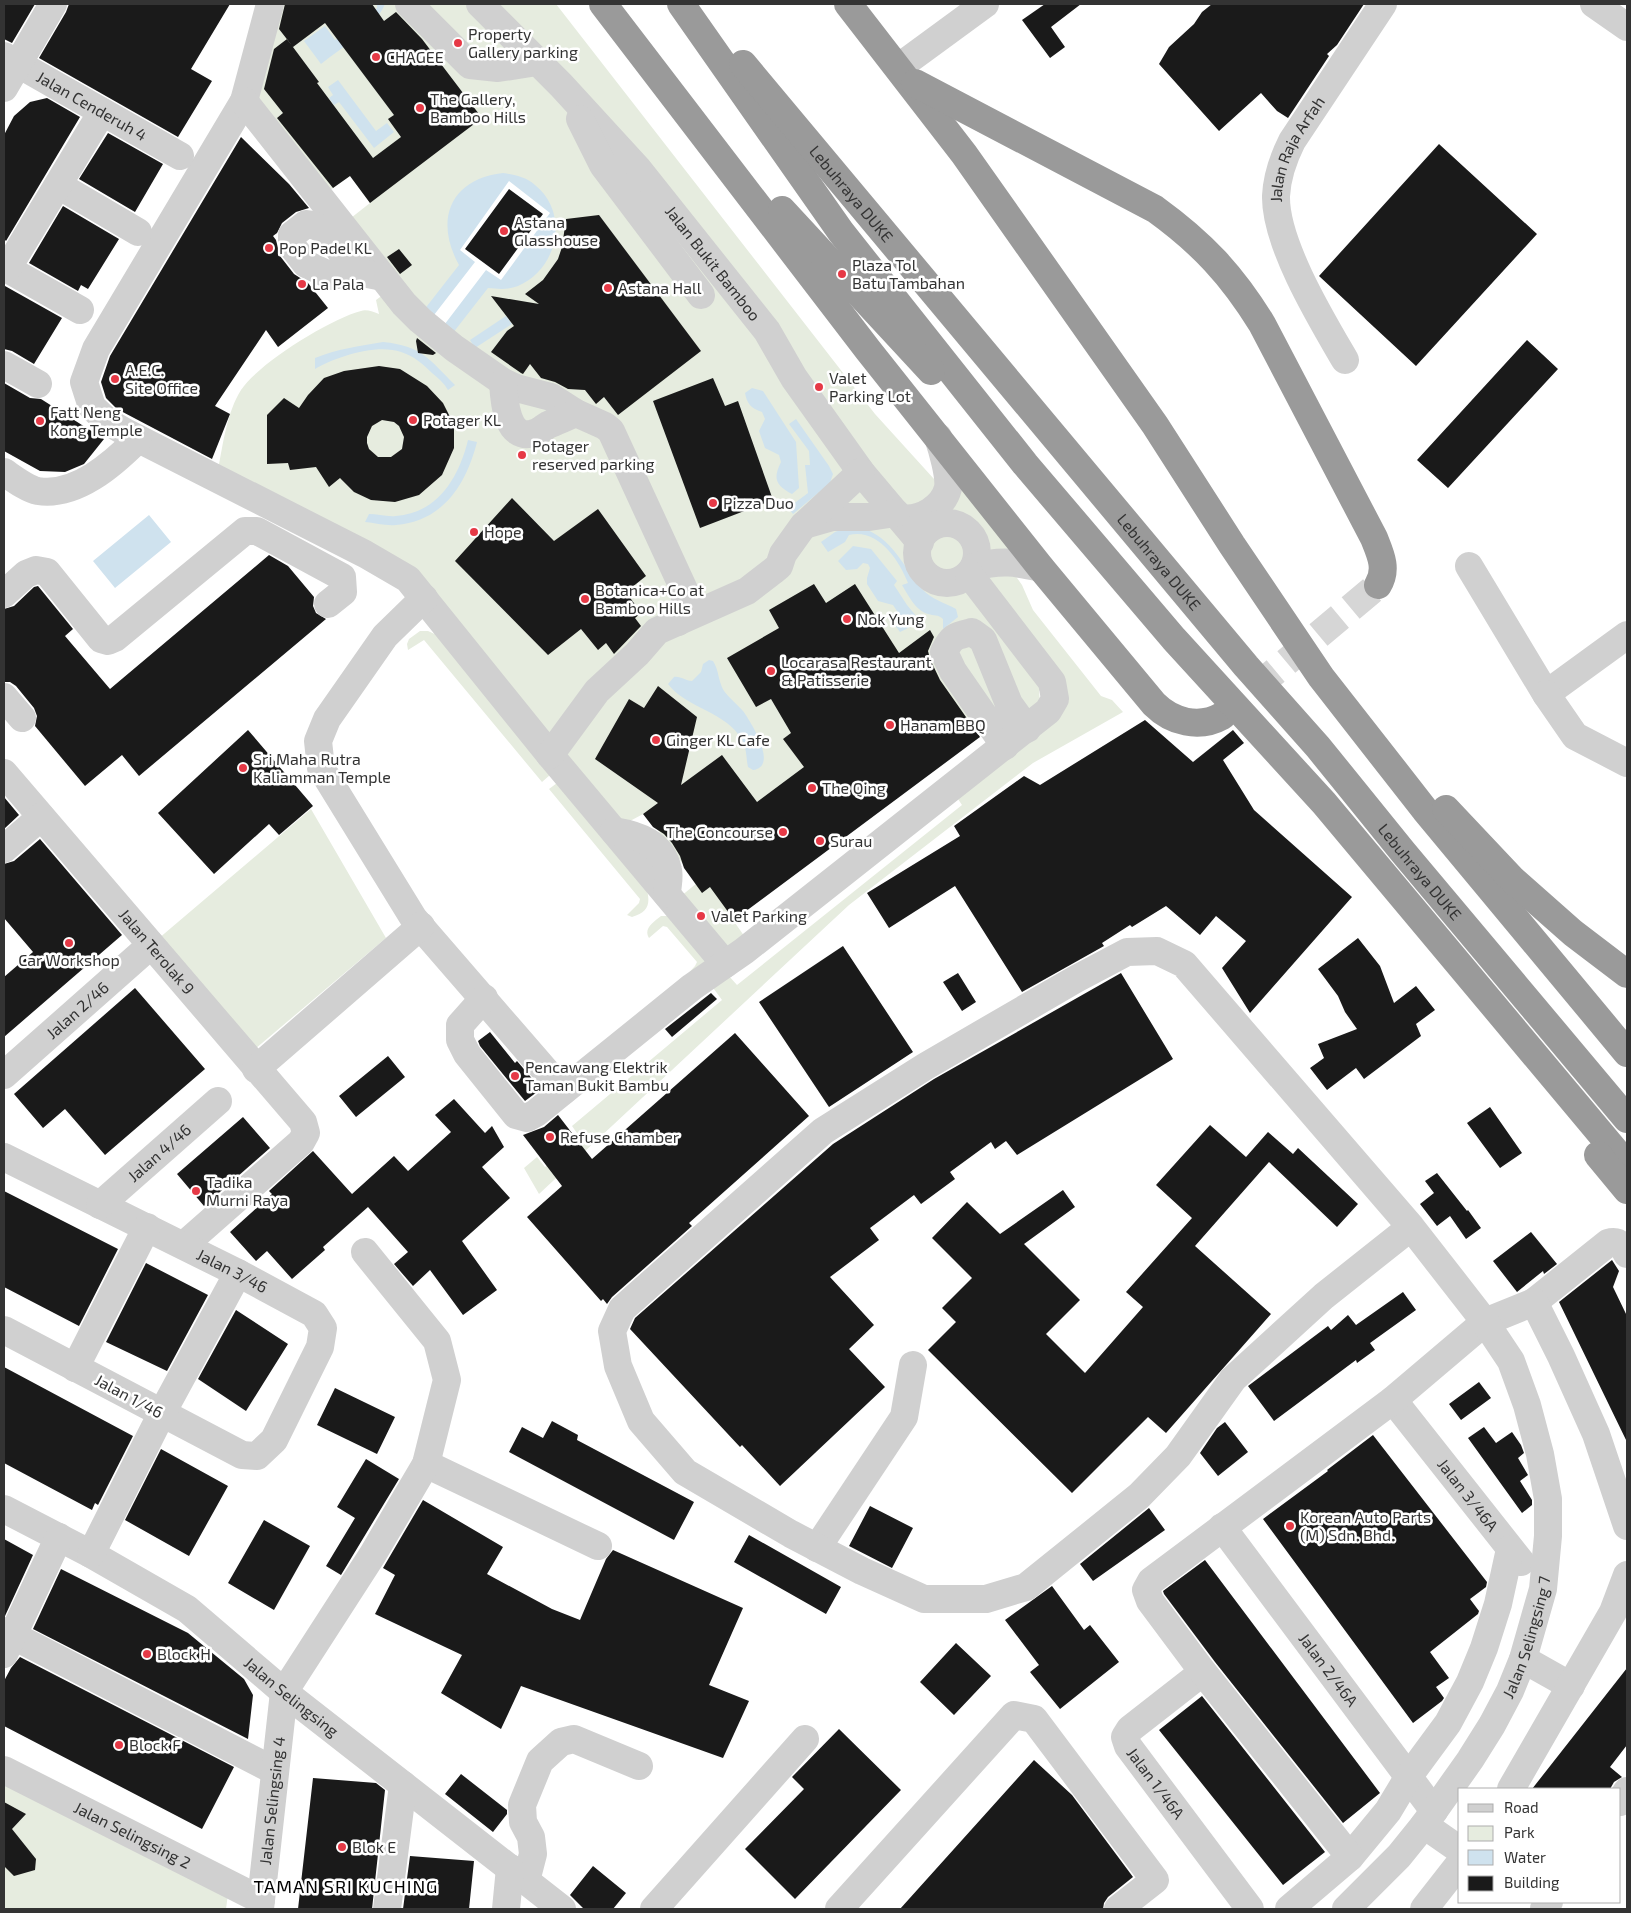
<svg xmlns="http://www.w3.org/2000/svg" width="1631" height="1913" font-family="'Exo 2',sans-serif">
<rect width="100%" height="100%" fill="#fff"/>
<path fill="#e6ecdf" d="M275 4H556L875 414 934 479 952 504 954 474 1013 552 1015 575 1022 585 1033 610 1101 696 1112 700 1123 712 1033 763 849 905 539 1194 524 1168 537 1157 545 1167 581 1139 572 1126 722 1000 711 985 728 975 737 985 962 805 954 793 1059 708 1061 675 1039 691 1040 702 1002 734 995 724 733 920 747 940 723 959 675 901 697 883 645 813 615 829 404 570 218 470C223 444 227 412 241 390 259 363 330 319 361 311 366 309 374 312 379 314L376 300 391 289 342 225 370 203 350 176 322 196 250 103Z
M420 631H428L439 636 550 775 542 782 424 640 408 650 407 644 409 639Z
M557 783 646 887C651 903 649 912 632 917L627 915 639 903 640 899 549 789Z
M311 809 386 938 255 1049 158 939Z
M661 916H670L706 962 684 978 695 966 697 962 667 927 663 926 649 938C643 928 654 922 661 916Z
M4 1782 228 1894 226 1909H4Z"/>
<path fill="#cfe2ee" d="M377 4H385C375 28 341 48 321 64L304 41 325 26 335 40 377 8Z
M338 80 376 131 387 123 394 132 374 148 339 102 334 105 329 98 333 95 328 87Z
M503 173C515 175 526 177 535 185 570 213 558 269 518 286 508 290 498 289 488 288L449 338 420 315 459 265C434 220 450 179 503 173Z
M506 316 512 324 475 348 470 340Z
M383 342C422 346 429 359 455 385L448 390C444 383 438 378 432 373 423 364 414 356 401 352 377 343 335 357 315 369V358C337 349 359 346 383 342Z
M752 388 763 391 796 442 799 488 792 494C775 485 773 478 781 462L779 455 765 448 759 431 765 419 762 412C751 408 747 404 745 393Z
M796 419 829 466 833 474 830 483 793 514 788 508 808 493 805 465H810L809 451 789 424Z
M468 440 477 442C466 485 443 521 396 525 386 526 375 523 365 522L369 514C377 514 387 517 396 516 438 513 459 477 468 440Z
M149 515 171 542 115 588 93 561Z
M852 526C891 532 900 563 922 589 931 599 945 603 956 609L958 617 943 629V619C938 614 934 616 928 614 916 611 908 595 902 585L908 583C899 560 878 528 849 535L845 542 828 552 821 542 835 532Z
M853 546 871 549 897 581 894 585 907 605 917 617C915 625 907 629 900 632L894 624 897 611 893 605 878 601 867 584V578L870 568 868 564 863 563 857 569 846 570 838 561Z
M709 660 713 661C719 670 718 681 724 691 729 698 737 704 743 711 751 722 779 767 753 770L748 767C746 758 747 749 742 740 727 712 686 708 668 684L674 677C681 676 685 681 692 681L701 672 703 664Z"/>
<path fill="#fff" d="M509 181 550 213 501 280 486 270 438 333 427 324 475 262 460 250Z"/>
<path fill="#1a1a1a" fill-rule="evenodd" d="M4 4H35L12 43 4 39Z
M69 4H230L191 69 212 81 178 137 39 58 66 12Z
M285 4H372L384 21 396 12 422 39 482 118 370 203 350 176 333 188 277 118 283 113 264 89 274 49 287 39 319 82 317 83 373 158 401 137 388 119 394 115 325 23 293 47 279 29Z
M1045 4H1081L1051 27 1065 47 1050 58 1022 20Z
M1212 4H1364L1337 45 1327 54 1329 56 1288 118 1277 111 1261 93 1219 131 1159 64 1169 47 1194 24 1202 12Z
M47 98 80 117 6 241 4 239V135L14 116 30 102Z
M108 133 163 164 135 212 79 179Z
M241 137 289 184 309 208 296 212 282 223 277 233 273 236 276 240 280 256 294 274 308 283 328 308 278 347 266 330 215 406 230 414 212 459 117 409 106 398 101 382 110 356Z
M1439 144 1537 234 1416 366 1319 276Z
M509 189 543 214 499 274 465 249Z
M63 206 119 239 88 289 81 285 78 291 29 263Z
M599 215 701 351 618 415 604 397 596 404 585 390 568 389 555 382 541 378 530 364 523 374 521 373 491 352 507 331 514 326 491 296 539 304 525 294 543 280 558 259 562 247 566 219Z
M399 249 412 265 400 274 387 257Z
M5 286 62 318 34 364 12 351 4 349V288Z
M417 338 436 353 433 355 418 353 416 341Z
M1527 340 1558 369 1448 488 1417 460Z
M379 366 400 369 427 386 443 403 454 425V448L442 475 419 495 395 502 371 500 354 492 340 478 329 487 316 467 290 470 288 463 267 464V415L284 398 299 408 308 395 324 378 344 371ZM382 420 394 422 399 426 404 437 402 449 391 457H378L369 449 367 443V437L372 426Z
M713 378 725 406 738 401 773 500 700 528 653 401Z
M4 383 30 398 41 399 104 439 84 464 65 472 40 471 4 451Z
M512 498 554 541 598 509 646 576 626 592 641 613 635 618 641 626 614 654 606 643 598 650 581 629 548 655 455 561Z
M269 555 288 566 314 597 313 606 316 613 326 619 139 776 122 755 85 786 35 726 37 716 34 708 16 686 10 682H4V609L14 606 34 587 38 586 73 629 65 636 110 689Z
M814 584 826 603 855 584 899 653 930 630 934 637 928 651 930 659 940 680 980 737 734 920 710 887 702 893 684 868 680 856 672 843 664 834 653 827 643 814 658 803 595 759 629 699 644 708 658 686 697 717 681 785 722 755 757 802 804 767 783 739 791 733 771 699 756 707 727 658 779 628 769 610Z
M1145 720 1193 762 1233 730 1244 743 1223 760 1254 810 1352 897 1250 1013 1222 968 1246 941 1216 916 1200 935 1166 906 1132 927 1130 925 1102 943 1104 946 1022 992 955 886 889 928 867 893 960 836 954 826 1024 776 1040 785Z
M248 730 313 806 279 835 269 824 214 874 158 813Z
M4 797 19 815 4 829Z
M40 839 122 935 4 1037V977L33 952 4 918V864L14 861Z
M1358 938 1380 966 1394 1003 1416 986 1435 1010 1416 1024 1421 1036 1364 1079 1356 1068 1327 1090 1310 1068 1324 1058 1318 1044 1357 1029 1345 1012 1338 996 1318 969Z
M843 946 913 1052 829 1107 759 1002Z
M958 973 976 1002 962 1011 943 982Z
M1121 973 1173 1059 1017 1155 1006 1141 995 1149 991 1142 950 1172 955 1179 921 1204 914 1195 870 1228 879 1240 830 1277 874 1325 849 1349 885 1387 780 1486 742 1445 740 1447 630 1329 635 1318 833 1144 934 1079Z
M135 988 205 1069 105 1155 65 1109 43 1128 14 1094Z
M711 993 717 999 672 1037 665 1029Z
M490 1032 515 1063 517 1061 541 1089 525 1101 480 1046 478 1041Z
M735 1033 809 1116 689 1223 692 1226 612 1297 607 1304 603 1299 601 1301 527 1217 562 1186 523 1135 544 1127 558 1115 592 1159Z
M388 1056 405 1077 356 1117 339 1096Z
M454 1099 485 1133 492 1126 504 1147 482 1167 510 1198 462 1241 497 1290 463 1315 430 1270 413 1286 394 1264 408 1252 368 1207 323 1247 325 1250 292 1279 267 1251 256 1261 230 1232 272 1194 269 1191 313 1151 352 1194 394 1156 408 1171 451 1132 435 1115Z
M1490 1107 1522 1153 1500 1168 1467 1123Z
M243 1117 270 1148 204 1206 177 1174Z
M1210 1125 1246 1157 1268 1132 1293 1154 1298 1148 1358 1204 1337 1227 1269 1162 1195 1246 1271 1314 1166 1433 1148 1417 1072 1493 928 1350 956 1322 942 1308 972 1278 932 1238 967 1202 1000 1234 1063 1190 1075 1207 1024 1244 1080 1300 1046 1334 1085 1373 1143 1307 1126 1292 1192 1218 1156 1185Z
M1437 1173 1467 1211 1468 1210 1481 1228 1466 1239 1450 1216 1437 1226 1420 1204 1434 1193 1425 1181Z
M4 1191 118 1249 79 1326 4 1287Z
M1531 1232 1557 1264 1544 1274 1543 1271 1517 1292 1493 1261Z
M1612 1260 1619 1271 1613 1287 1627 1316V1442L1559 1302Z
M146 1263 208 1295 167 1371 106 1342Z
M1403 1292 1416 1310 1370 1343 1375 1350 1357 1363 1356 1360 1274 1421 1248 1386 1328 1326 1331 1330 1348 1315 1356 1325Z
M236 1310 288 1344 246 1411 198 1379Z
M4 1367 133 1436 98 1505 95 1503 92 1510 4 1463Z
M1479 1382 1491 1398 1461 1420 1449 1404Z
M335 1388 395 1417 377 1454 317 1425Z
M552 1421 578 1435 577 1440 694 1502 674 1540 509 1452 522 1427 543 1438Z
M1225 1422 1248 1452 1218 1476 1200 1453 1217 1428Z
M1484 1427 1496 1443 1512 1432 1521 1445 1524 1453 1518 1458 1528 1475 1520 1481 1532 1500V1505L1522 1513 1468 1438Z
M1373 1435 1487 1582 1486 1587 1470 1599 1479 1611 1478 1614 1430 1652 1449 1678 1436 1687 1444 1698 1442 1701 1413 1723 1263 1519 1328 1471 1327 1470Z
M161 1449 228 1486 189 1556 125 1520Z
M366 1459 399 1479 341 1575 326 1566 355 1518 337 1507Z
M423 1500 503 1547 487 1574 552 1609 580 1620 606 1559 613 1550 743 1608 709 1685 749 1701 723 1758 521 1686 501 1729 441 1693 462 1655 375 1614 395 1575 383 1568Z
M870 1506 913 1528 892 1568 849 1546Z
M1149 1508 1165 1530 1093 1581 1080 1564Z
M264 1520 310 1546 274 1610 228 1583Z
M749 1535 841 1587 826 1614 734 1562Z
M4 1539 33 1555 5 1616 4 1615Z
M1205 1560 1380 1793 1343 1823 1215 1662 1164 1594 1163 1591Z
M61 1569 188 1633 244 1679 253 1695 248 1739 33 1629Z
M1052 1586 1084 1630 1090 1625 1119 1662 1060 1709 1030 1672 1039 1665 1005 1620Z
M956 1643 991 1676 954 1715 920 1682Z
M20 1657 234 1767 202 1829 4 1726V1681L11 1668Z
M1627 1668V1745L1610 1767 1622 1777 1614 1782 1610 1789H1532Z
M1202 1696 1325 1852 1283 1885 1159 1730Z
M839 1729 901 1790 795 1899 745 1849 804 1789 792 1777Z
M1034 1760 1072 1795 1133 1877 1108 1897 1104 1903 1103 1909H900Z
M461 1774 507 1810V1814L493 1832 445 1794Z
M313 1778 376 1783 385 1790 372 1909H298Z
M4 1802 26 1814 12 1829 36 1859 35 1870 14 1876 4 1866Z
M410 1856 474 1861 469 1909H403Z
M593 1866 626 1893 613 1909H584L570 1895Z"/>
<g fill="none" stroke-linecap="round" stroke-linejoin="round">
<path stroke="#d6d6d6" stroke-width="28" stroke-dasharray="28 14" stroke-linecap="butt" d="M1222 716 1378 585"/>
<g stroke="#d0d0d0" stroke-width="28">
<path d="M270 4 244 101 96 349 84 382 92 407 108 422 127 433 365 554 408 579 550 755 725 964"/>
<path d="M409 4 470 65 498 68 537 62"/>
<path id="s1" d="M480 4 561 85 638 169 767 331 794 378 861 472 920 542"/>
<path d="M1594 4 1627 27"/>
<path id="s2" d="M4 56 180 156"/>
<path d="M899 67 985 4"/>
<path d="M4 88 53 4"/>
<path d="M244 101 404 304 420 320 454 348 503 382 516 388 551 397 576 413 605 426 611 431 686 594 683 613 678 622"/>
<path d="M580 119 603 165 701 295"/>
<path d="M58 185 138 232"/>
<path d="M342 253C332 239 325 225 306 224L292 235V246L306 264 331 276 357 272 383 277"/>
<path d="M4 267 80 310"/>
<path d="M7 269 102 112"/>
<path id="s3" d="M1345 360C1321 319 1275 243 1276 196 1277 176 1283 159 1292 141L1383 4"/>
<path d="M4 365 38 384"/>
<path d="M503 382C504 399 506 442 534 433 539 432 543 428 548 425 557 421 567 417 576 413"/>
<path d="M4 472C13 478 27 489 38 491 76 497 113 464 138 439"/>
<path d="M901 518C920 521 943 508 948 488 950 476 942 449 938 437"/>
<circle cx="947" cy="553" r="30"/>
<path d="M804 525 832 517H869L896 513"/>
<path d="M1469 566 1546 694 1627 635"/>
<path d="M974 567C1000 560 1016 562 1041 568"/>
<path d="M4 594 26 574 36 570 47 572 101 639 108 641 115 638 245 531H257L342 577 343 592 328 604"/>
<path d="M424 598 385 636 327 719 318 741 321 768 414 919 563 1091"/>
<path d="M1546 694 1575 736 1627 763"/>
<path d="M4 697 22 718"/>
<path d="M1005 746 953 671 944 652C952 636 955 636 972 632L983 640 1009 704 1027 729"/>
<path d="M550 755 597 691 637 654 657 631 747 591 773 571 779 566 783 554 803 526 861 472"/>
<path id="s4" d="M4 773 303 1122 306 1133 301 1142 184 1245"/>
<path d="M614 831C639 835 662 843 668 870 670 877 667 887 667 894"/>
<path d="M4 849 41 817"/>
<path d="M484 998 460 1025V1040L467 1054 516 1115 527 1118 536 1113 692 987 744 951 1048 711 1055 699 1052 682 969 574"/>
<path d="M256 1069 421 926"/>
<path id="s5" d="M4 1075 151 945"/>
<path id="s6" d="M4 1157 238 1273 314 1314 323 1328 320 1347 274 1440 257 1456 242 1455 4 1330"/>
<path id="s7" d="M100 1205 218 1101"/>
<path d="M1534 1302 1608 1243C1618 1240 1623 1246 1627 1254"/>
<path d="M75 1368 147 1227"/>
<path id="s8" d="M1393 1400 1521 1562"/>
<path d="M426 1464 598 1546"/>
<path id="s9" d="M4 1509 91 1554 187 1609 284 1692 562 1909"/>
<path id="s10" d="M1222 1527 1434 1811"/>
<path d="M817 1548 904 1417 913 1365"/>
<path d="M91 1554 162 1413 238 1273"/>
<path d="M4 1631 275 1771"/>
<path d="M4 1654 59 1537"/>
<path d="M1523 1659 1571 1686"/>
<path id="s11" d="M1203 1672 1130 1729 1125 1737 1128 1746 1250 1909"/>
<path id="s12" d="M4 1770 261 1900"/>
<path d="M1511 1789 1613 1612 1627 1575"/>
<path d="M1620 1802 1627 1791"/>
<path d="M1424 1825 1460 1850"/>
<path d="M1350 1857 1388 1811 1409 1776 1448 1723 1470 1682 1484 1648 1498 1604 1510 1549"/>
<path d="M526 1881 533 1854 531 1837 523 1822 522 1805 540 1761 561 1742 574 1739 639 1766"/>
<path id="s13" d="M260 1909 284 1692 373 1554 426 1464 447 1380 437 1341 365 1252"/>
<path d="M387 1909 403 1785"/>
<path d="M506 1909 510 1868"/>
<path d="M654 1909 805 1739"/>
<path d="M839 1909 1014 1715 1034 1719 1155 1880 1118 1909"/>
<path d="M1289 1909 1350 1857 1203 1672 1150 1601 1146 1590 1151 1581 1393 1400 1485 1322 1534 1302 1561 1356 1596 1434 1627 1526"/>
<path id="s14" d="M1346 1909 1399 1856 1424 1825 1470 1760 1492 1725 1510 1691 1523 1659 1543 1589 1548 1536V1499L1540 1454 1527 1405 1511 1361 1485 1322 1411 1227 1184 964 1157 951 1127 952 1076 979 926 1066 823 1131 622 1309 612 1331 618 1366 641 1421 685 1472 791 1534 862 1571 924 1599H986L1026 1587 1139 1496 1178 1456 1233 1379 1324 1296 1411 1227"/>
<path d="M1424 1909 1460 1863"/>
<path d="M1544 1909 1549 1902"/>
</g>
<g stroke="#9a9a9a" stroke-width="28">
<path d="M603 4 868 350 1041 568 1154 704C1172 722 1199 729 1222 716"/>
<path d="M681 4 841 232 1025 464 1174 639 1324 803 1627 1165"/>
<path d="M848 4 964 154 1155 425 1232 545 1321 677 1425 810 1627 1053"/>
<path id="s15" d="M743 64 1246 666 1318 747 1403 852 1627 1119"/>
<path d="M915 83 1155 209C1202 243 1232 275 1262 324L1374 538C1380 553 1388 569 1378 585"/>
<path d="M782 210 931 371"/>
<path d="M1446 809 1513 880 1573 933 1627 974"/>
<path d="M1598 1155 1627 1190"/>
</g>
</g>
<g fill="#e63946" stroke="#fff" stroke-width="2">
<circle cx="458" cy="43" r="5"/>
<circle cx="376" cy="57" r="5"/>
<circle cx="420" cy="108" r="5"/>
<circle cx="504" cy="231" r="5"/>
<circle cx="269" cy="248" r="5"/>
<circle cx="842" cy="274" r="5"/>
<circle cx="302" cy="284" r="5"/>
<circle cx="608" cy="288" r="5"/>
<circle cx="115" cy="379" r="5"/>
<circle cx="819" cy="387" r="5"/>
<circle cx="413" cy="420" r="5"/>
<circle cx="40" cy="421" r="5"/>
<circle cx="522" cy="455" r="5"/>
<circle cx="713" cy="503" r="5"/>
<circle cx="474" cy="532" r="5"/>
<circle cx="585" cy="599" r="5"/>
<circle cx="847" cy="619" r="5"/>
<circle cx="771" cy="671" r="5"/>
<circle cx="890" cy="725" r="5"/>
<circle cx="656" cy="740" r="5"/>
<circle cx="243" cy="768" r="5"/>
<circle cx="812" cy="788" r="5"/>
<circle cx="783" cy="832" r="5"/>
<circle cx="820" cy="841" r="5"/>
<circle cx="701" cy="916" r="5"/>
<circle cx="69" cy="943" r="5"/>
<circle cx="515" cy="1076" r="5"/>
<circle cx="550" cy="1137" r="5"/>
<circle cx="196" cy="1191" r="5"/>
<circle cx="1290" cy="1526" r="5"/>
<circle cx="147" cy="1654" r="5"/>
<circle cx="119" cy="1745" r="5"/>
<circle cx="342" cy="1847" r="5"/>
</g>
<g text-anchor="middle" stroke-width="5" stroke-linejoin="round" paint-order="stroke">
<g font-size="16" fill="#333" stroke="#fff" text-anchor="start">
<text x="468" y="40">Property<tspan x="468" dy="18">Gallery parking</tspan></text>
<text x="386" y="63">CHAGEE</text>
<text x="430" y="105">The Gallery,<tspan x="430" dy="18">Bamboo Hills</tspan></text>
<text x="514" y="228">Astana<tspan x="514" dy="18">Glasshouse</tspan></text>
<text x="279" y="254">Pop Padel KL</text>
<text x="852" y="271">Plaza Tol<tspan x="852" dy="18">Batu Tambahan</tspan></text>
<text x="312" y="290">La Pala</text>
<text x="618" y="294">Astana Hall</text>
<text x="125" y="376">A.E.C.<tspan x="125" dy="18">Site Office</tspan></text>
<text x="829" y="384">Valet<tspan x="829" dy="18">Parking Lot</tspan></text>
<text x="50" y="418">Fatt Neng<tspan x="50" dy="18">Kong Temple</tspan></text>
<text x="423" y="426">Potager KL</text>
<text x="532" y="452">Potager<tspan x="532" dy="18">reserved parking</tspan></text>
<text x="723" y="509">Pizza Duo</text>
<text x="484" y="538">Hope</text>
<text x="595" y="596">Botanica+Co at<tspan x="595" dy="18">Bamboo Hills</tspan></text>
<text x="857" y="625">Nok Yung</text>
<text x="781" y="668">Locarasa Restaurant<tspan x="781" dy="18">&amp; Patisserie</tspan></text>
<text x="900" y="731">Hanam BBQ</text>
<text x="666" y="746">Ginger KL Cafe</text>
<text x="253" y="765">Sri Maha Rutra<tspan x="253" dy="18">Kaliamman Temple</tspan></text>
<text x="822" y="794">The Qing</text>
<text x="773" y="838" text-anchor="end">The Concourse</text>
<text x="830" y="847">Surau</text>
<text x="711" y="922">Valet Parking</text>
<text x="69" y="966" text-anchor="middle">Car Workshop</text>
<text x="525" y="1073">Pencawang Elektrik<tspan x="525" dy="18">Taman Bukit Bambu</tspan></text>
<text x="560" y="1143">Refuse Chamber</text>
<text x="206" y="1188">Tadika<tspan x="206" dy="18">Murni Raya</tspan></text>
<text x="1300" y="1523">Korean Auto Parts<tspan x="1300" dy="18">(M) Sdn. Bhd.</tspan></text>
<text x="157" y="1660">Block H</text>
<text x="129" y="1751">Block F</text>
<text x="352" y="1853">Blok E</text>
</g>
<g font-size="16" fill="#333" stroke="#fff">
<text dy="6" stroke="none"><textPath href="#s2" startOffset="101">Jalan Cenderuh 4</textPath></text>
<text dy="6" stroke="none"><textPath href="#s3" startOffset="231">Jalan Raja Arfah</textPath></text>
<text dy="6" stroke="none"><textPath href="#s15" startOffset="169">Lebuhraya DUKE</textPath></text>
<text dy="6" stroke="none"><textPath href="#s1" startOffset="349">Jalan Bukit Bamboo</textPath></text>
<text dy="6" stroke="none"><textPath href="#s15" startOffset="649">Lebuhraya DUKE</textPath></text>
<text dy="6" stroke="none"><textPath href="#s15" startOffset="1054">Lebuhraya DUKE</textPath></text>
<text dy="6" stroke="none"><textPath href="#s4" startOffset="235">Jalan Terolak 9</textPath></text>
<text dy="6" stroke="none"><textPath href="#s5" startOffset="98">Jalan 2/46</textPath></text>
<text dy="6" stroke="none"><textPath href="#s7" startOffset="79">Jalan 4/46</textPath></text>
<text dy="6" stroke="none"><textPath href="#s6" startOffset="255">Jalan 3/46</textPath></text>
<text transform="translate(129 1396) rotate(28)" y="6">Jalan 1/46</text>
<text dy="6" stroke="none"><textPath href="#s8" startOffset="121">Jalan 3/46A</textPath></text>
<text dy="6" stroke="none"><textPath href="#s14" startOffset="331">Jalan Selingsing 7</textPath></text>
<text dy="6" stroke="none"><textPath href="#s10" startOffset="178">Jalan 2/46A</textPath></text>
<text dy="6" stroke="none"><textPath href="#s9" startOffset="345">Jalan Selingsing</textPath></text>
<text dy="6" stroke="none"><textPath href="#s11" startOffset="158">Jalan 1/46A</textPath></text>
<text dy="6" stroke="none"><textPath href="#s13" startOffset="109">Jalan Selingsing 4</textPath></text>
<text dy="6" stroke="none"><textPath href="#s12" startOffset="144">Jalan Selingsing 2</textPath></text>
</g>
<g font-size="18" letter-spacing="1" fill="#000" stroke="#fff">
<text x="346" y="1893">TAMAN SRI KUCHING</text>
</g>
</g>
<rect width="1631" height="1913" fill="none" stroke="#333333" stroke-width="10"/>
<rect x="1458" y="1788" width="162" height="115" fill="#ffffff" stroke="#adadad"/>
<rect x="1468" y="1804" width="25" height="8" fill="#d0d0d0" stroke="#adadad"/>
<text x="1504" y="1813" font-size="15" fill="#333333">Road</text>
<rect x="1468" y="1826" width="25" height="15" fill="#e6ecdf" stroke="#adadad"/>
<text x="1504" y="1838" font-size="15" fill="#333333">Park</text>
<rect x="1468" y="1850" width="25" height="15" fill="#cfe2ee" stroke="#adadad"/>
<text x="1504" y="1863" font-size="15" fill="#333333">Water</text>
<rect x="1468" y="1876" width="25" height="15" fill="#1a1a1a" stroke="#adadad"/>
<text x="1504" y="1888" font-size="15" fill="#333333">Building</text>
</svg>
